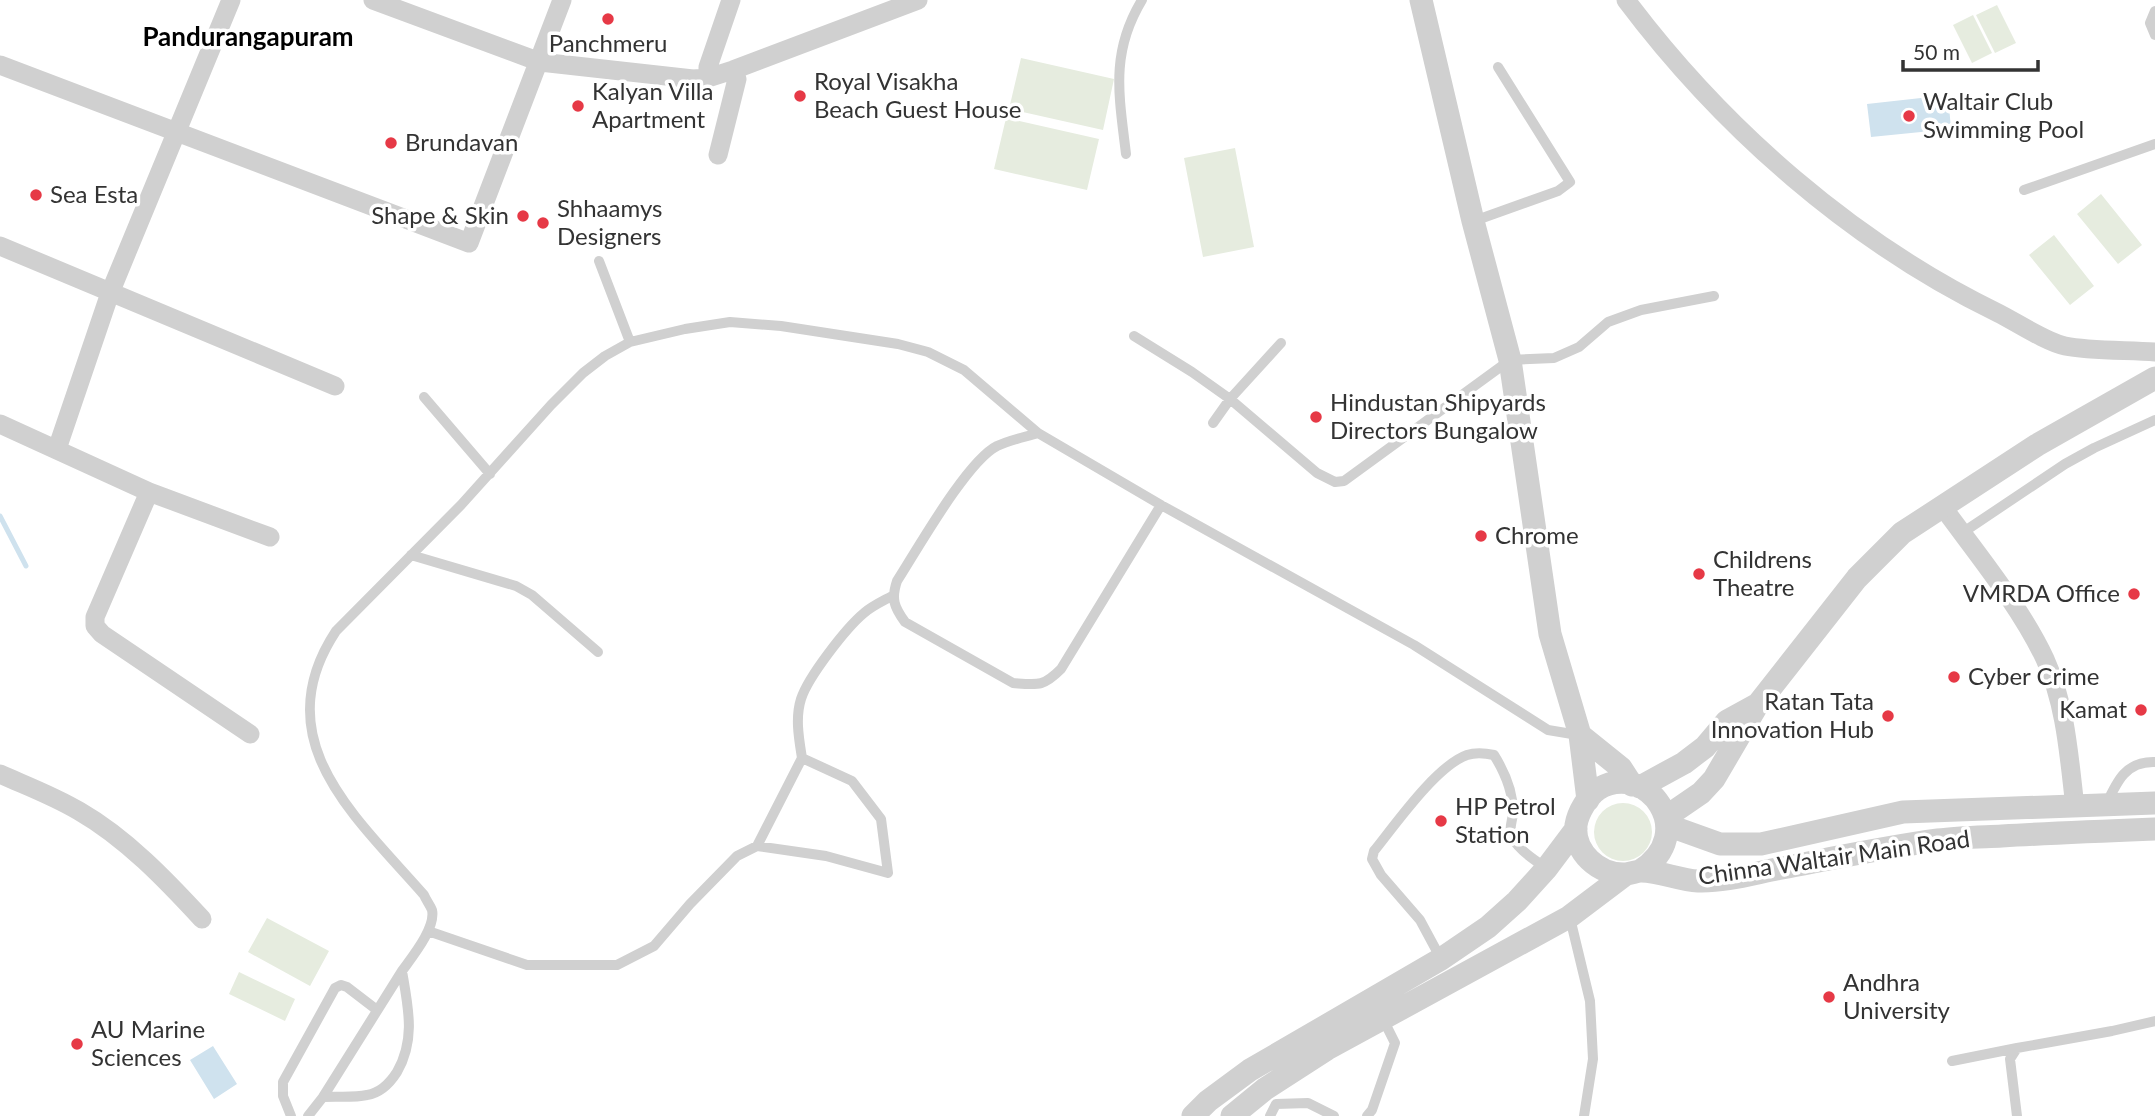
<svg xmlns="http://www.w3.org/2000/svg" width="2155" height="1116" font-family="Lato,sans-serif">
<rect width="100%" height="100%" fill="#fff"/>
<path fill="#e6ecdf" d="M1997 5 2016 43 1995 53 1976 15Z
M1973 15 1992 53 1972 63 1953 25Z
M1021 58 1114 79 1103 130 1009 109Z
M1006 118 1099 139 1087 190 994 169Z
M1235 148 1254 247 1203 257 1184 158Z
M2101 194 2142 245 2118 264 2077 214Z
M2054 235 2094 286 2070 305 2029 255Z
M1594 832a29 29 0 1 1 58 0a29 29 0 1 1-58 0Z
M267 918 329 951 310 986 248 952Z
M239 972 295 999 285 1021 229 994Z"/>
<path fill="#cfe2ee" d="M1948 95 1951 129 1871 137 1867 104Z
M213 1046 237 1084 214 1099 190 1060Z"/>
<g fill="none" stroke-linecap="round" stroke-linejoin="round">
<path stroke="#cfe2ee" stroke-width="5" d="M0 516 26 566"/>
<path stroke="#d0d0d0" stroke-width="10" d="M2155 11 2150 23 2155 35
M1126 154C1119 95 1110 53 1142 0
M2024 190 2155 144
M1474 221 1558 191 1570 182 1498 67
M599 261 630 342
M1134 336 1192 372 1230 399 1317 473 1335 482 1344 481 1510 360 1554 358 1579 347 1608 322 1641 310 1714 296
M424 397 490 474
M1213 423 1230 399 1281 343
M1038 433C1025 437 1010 440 997 446 967 461 917 550 897 581 891 599 894 607 905 622L1013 683C1038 685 1043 687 1061 669L1161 505
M1962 533 2065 464 2094 448 2155 420
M411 555 516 586 532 595 598 652
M2106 805C2117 781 2126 761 2155 762
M757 846 826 856 888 873 881 819 852 781 802 758C799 739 795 718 801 699 808 677 846 628 864 613 872 606 883 601 892 596
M1570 918 1590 1001 1593 1059 1584 1116
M428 931 527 965H617L654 946 690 904 737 856 757 846 802 758
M1441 959 1420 920 1381 875 1372 859 1374 851C1395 825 1436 766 1467 755 1476 752 1485 753 1494 755 1504 771 1513 792 1513 812 1513 819 1509 827 1511 834 1515 848 1535 860 1546 868
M402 971C412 957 436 928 432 910 430 905 426 900 424 895 356 817 264 740 336 631L461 505 551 405 583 373 605 356 630 342 685 329 730 322 781 326 898 344 928 352 964 370 1038 433 1161 505 1414 645 1548 730 1578 735
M402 971C408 1007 416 1039 397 1072 390 1083 380 1093 367 1095 353 1098 338 1096 323 1097Z
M1952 1061 2017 1048
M291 1116 283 1096V1082L335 988 341 985 347 987 377 1010
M308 1116 323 1097
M1270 1116 1276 1104 1308 1103 1334 1116
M1367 1116 1372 1110 1395 1043 1383 1019
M2017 1116 2010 1059 2017 1048 2112 1031 2155 1021"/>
<path stroke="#d0d0d0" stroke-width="19" d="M373 0 540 62 693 79 708 78 733 70 918 0
M1626 0C1723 129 1852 242 1998 313 2016 322 2046 342 2065 346 2089 351 2129 350 2155 352
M0 65 469 243 562 0
M708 78V67L731 0
M718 155 737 79 733 70
M0 246 335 386
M0 424 149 492 270 537
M57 449 110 293 231 0
M149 492 95 617V626L102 634 250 734
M1942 506C1977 554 2020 606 2045 659 2066 705 2069 757 2075 807
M0 774C27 786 54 796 79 811 126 838 166 880 202 919"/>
<path stroke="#d0d0d0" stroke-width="23" d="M1421 0 1473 221 1510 360 1550 634 1580 735 1588 800
M1580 735 1621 768 1632 785
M1640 787 1684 763 1705 747 1727 721 1758 704
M1666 817 1701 793 1714 779 1758 704 1857 578 1902 533 2037 445 2155 378
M1667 825 1720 844H1761L1903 812 2155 803
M1640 871C1700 833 1647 760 1598 789 1588 796 1578 812 1576 825 1573 852 1599 875 1625 874 1631 874 1636 871 1641 871 1660 871 1679 880 1698 881 1725 882 1755 873 1782 868 1834 858 1886 847 1938 840 1959 837 1981 837 2002 836 2053 833 2104 831 2155 829
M1193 1116 1208 1101 1250 1070 1441 959 1488 927 1517 901 1546 869 1576 829
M1232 1116 1265 1089 1327 1049 1569 917 1626 874"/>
</g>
<g fill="#e63946" stroke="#fff" stroke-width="2.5">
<circle cx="608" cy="19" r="7"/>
<circle cx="800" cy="96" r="7"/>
<circle cx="578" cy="106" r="7"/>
<circle cx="1909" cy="116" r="7"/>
<circle cx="391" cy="143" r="7"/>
<circle cx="36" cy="195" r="7"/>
<circle cx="523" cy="216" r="7"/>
<circle cx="543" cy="223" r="7"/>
<circle cx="1316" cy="417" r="7"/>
<circle cx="1481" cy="536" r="7"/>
<circle cx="1699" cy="574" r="7"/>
<circle cx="2134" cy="594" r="7"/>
<circle cx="1954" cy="677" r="7"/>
<circle cx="2141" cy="710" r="7"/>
<circle cx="1888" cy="716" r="7"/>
<circle cx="1441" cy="821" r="7"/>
<circle cx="1829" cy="997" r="7"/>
<circle cx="77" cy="1044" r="7"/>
</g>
<g text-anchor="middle" stroke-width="7" stroke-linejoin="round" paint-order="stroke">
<g font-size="24" fill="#333" stroke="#fff" text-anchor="start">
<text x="608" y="52" text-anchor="middle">Panchmeru</text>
<text x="814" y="90">Royal Visakha<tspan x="814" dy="28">Beach Guest House</tspan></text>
<text x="592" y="100">Kalyan Villa<tspan x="592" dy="28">Apartment</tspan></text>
<text x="1923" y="110">Waltair Club<tspan x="1923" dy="28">Swimming Pool</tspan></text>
<text x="405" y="151">Brundavan</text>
<text x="50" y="203">Sea Esta</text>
<text x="557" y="217">Shhaamys<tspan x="557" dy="28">Designers</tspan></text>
<text x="509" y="224" text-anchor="end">Shape &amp; Skin</text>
<text x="1330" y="411">Hindustan Shipyards<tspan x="1330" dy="28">Directors Bungalow</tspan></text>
<text x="1495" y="544">Chrome</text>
<text x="1713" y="568">Childrens<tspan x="1713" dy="28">Theatre</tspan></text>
<text x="2120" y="602" text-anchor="end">VMRDA Office</text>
<text x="1968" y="685">Cyber Crime</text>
<text x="1874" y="710" text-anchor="end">Ratan Tata<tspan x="1874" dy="28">Innovation Hub</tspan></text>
<text x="2127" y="718" text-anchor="end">Kamat</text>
<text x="1455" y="815">HP Petrol<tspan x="1455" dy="28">Station</tspan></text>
<text x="1843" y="991">Andhra<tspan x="1843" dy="28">University</tspan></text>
<text x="91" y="1038">AU Marine<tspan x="91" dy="28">Sciences</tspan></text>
</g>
<g font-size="24" fill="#333" stroke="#fff">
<text transform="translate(1834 858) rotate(-8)" y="8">Chinna Waltair Main Road</text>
</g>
<g font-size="26" font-weight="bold" fill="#000" stroke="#fff">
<text x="248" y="46">Pandurangapuram</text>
</g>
</g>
<path d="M1903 60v10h135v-10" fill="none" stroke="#333333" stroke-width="3.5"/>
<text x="1913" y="60" font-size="21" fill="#333333" stroke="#ffffff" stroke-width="5" paint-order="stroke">50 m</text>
</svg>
